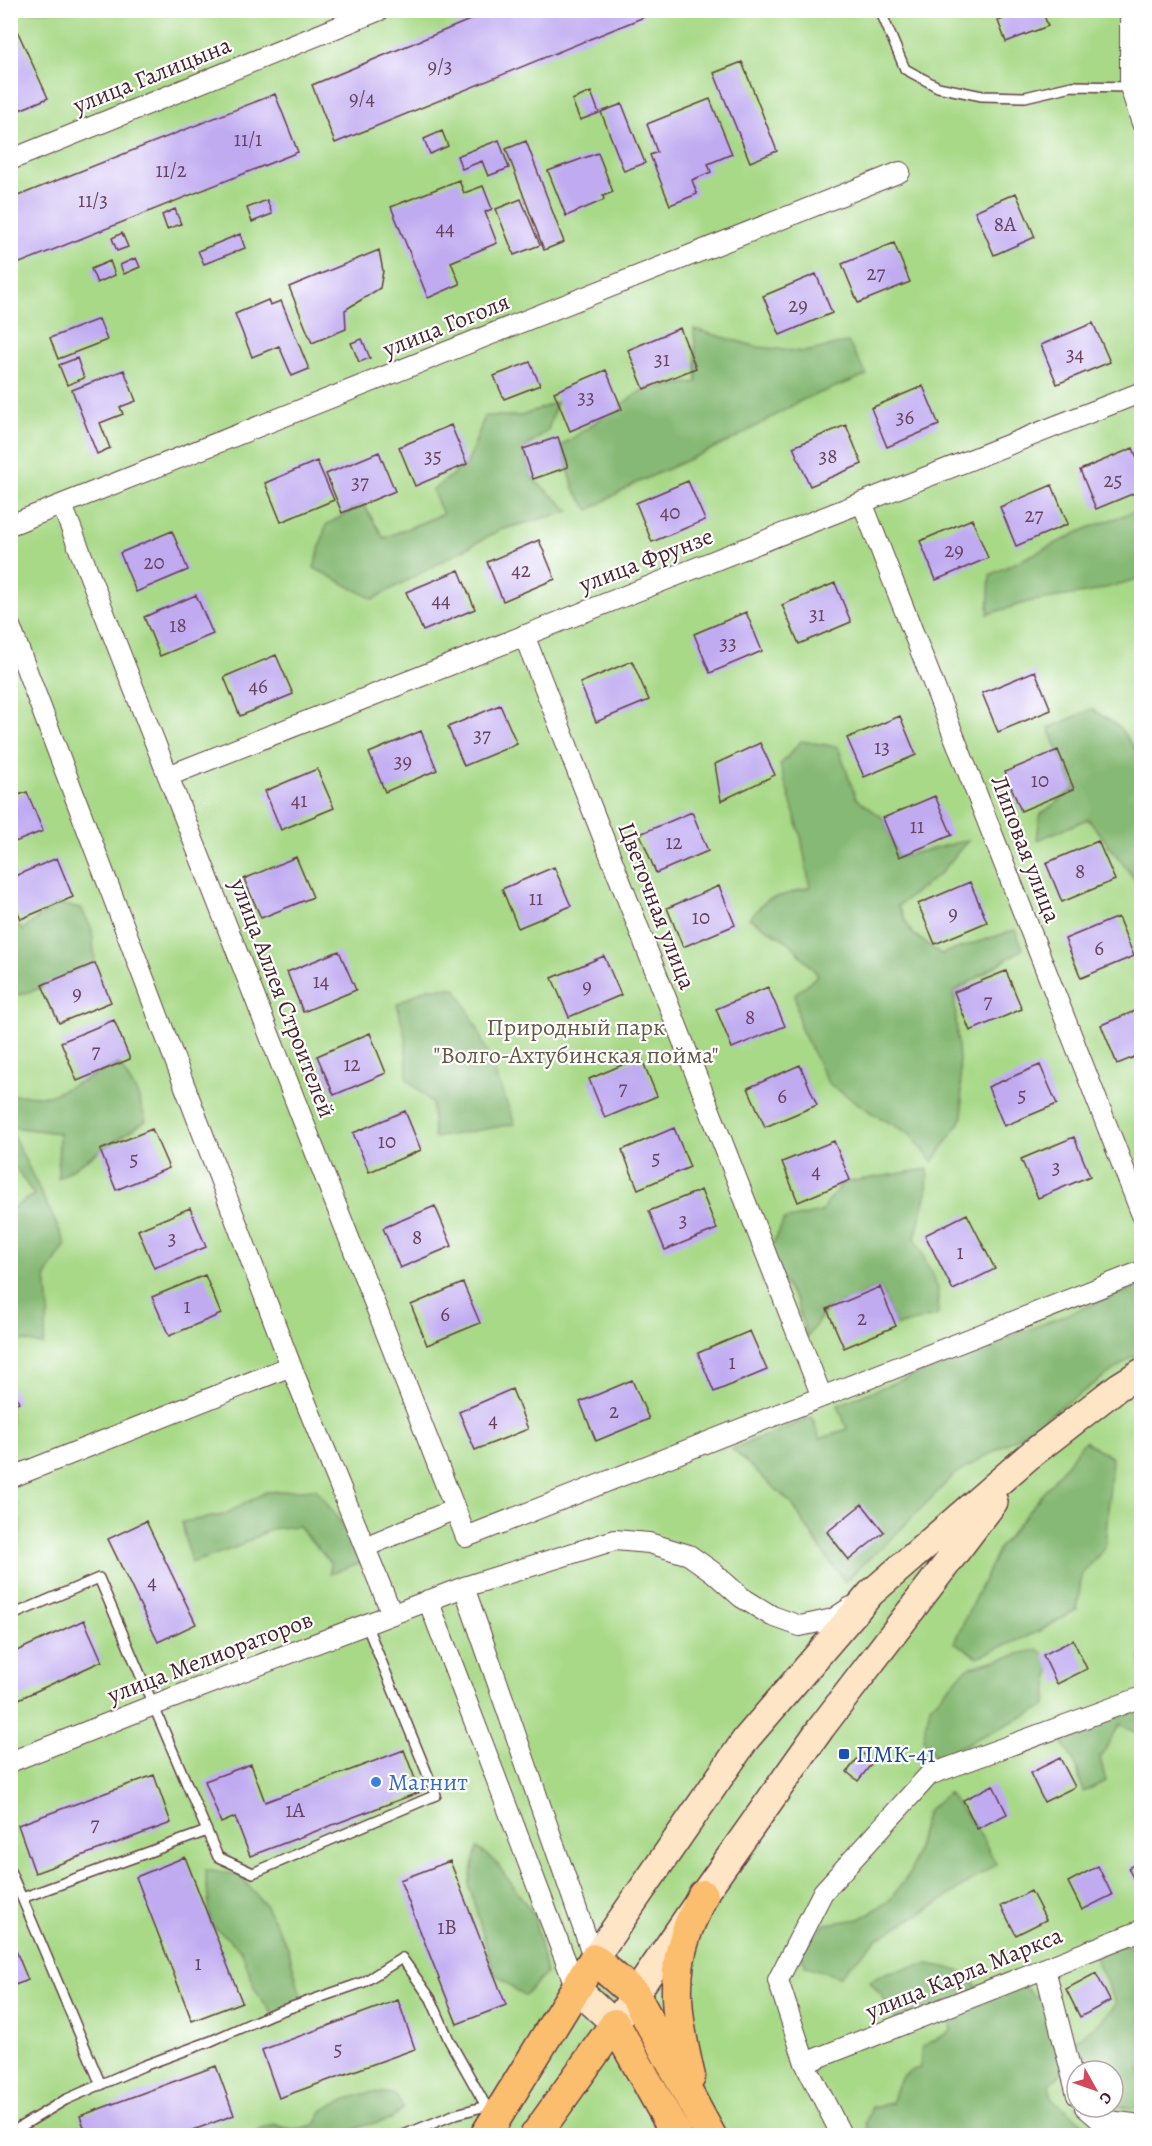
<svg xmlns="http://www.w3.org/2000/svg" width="1152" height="2146" font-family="Alegreya,serif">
<rect width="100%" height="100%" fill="#fff"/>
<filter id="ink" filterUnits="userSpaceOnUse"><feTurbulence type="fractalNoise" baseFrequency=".0167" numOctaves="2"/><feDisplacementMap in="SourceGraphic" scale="12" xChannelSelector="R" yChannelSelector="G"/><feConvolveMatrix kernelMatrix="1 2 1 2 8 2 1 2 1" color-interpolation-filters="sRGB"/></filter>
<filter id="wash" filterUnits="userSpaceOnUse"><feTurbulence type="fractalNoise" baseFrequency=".008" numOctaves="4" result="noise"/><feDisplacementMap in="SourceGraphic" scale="24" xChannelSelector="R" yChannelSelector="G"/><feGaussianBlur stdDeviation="1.35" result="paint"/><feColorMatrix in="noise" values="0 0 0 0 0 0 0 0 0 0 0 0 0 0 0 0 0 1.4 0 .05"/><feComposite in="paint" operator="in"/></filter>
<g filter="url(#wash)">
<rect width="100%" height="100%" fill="#f1ead3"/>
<path fill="#a8d987" stroke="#797c59" stroke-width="1.5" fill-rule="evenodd" d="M11 11H1141V2135H11ZM1077 2071H1113V2107H1077Z"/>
<path fill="#86b974" stroke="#686c50" stroke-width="1.5" d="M694 329 758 347 805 352 848 342 867 375 802 400 732 440 634 484 589 510 575 491 561 446 644 389 697 382Z
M557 402 548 430 523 450 533 479 570 511 500 530 373 599 314 568 326 525 363 504 384 538 443 514 432 490 467 464 485 416H521Z
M1141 509V578L1091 592 1032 601 988 614 990 575 1088 528Z
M1092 709 1119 727 1141 757V887L1088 819 1037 840 1040 815 1074 789 1049 728Z
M801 741 838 747 856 798 883 818 899 857 968 840 941 873 898 906 912 933 941 954 1015 930 1023 949 954 992 963 1117 933 1162 909 1133 875 1115 828 1083 800 1027 795 994 818 975 789 942 749 918 767 900 810 887 801 837 780 765Z
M57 904 81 908 92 930 95 963 35 990 11 997 10 918 22 930Z
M427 988H456L476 1025 515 1124 434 1138 432 1103 407 1079 406 1039 397 1004Z
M119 1064 137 1093 146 1121 58 1178 59 1133 11 1127V1095L49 1096Z
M11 1131 66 1244 46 1276 49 1310 43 1345 15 1339 11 1325V1209L34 1195 11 1161Z
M928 1169 927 1192 915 1238 938 1288V1315L896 1326 880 1287 827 1309 807 1337 796 1301 767 1256 784 1220 821 1212 842 1183Z
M1141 1285V1351L1015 1439 955 1474 897 1533 845 1581 826 1557 792 1504 732 1449 812 1417 820 1439 847 1429 838 1405Z
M1085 1441 1112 1458 1105 1548 1082 1574 1077 1609 1040 1631 978 1657 954 1642 999 1548Z
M316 1489 342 1524 362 1562 330 1574V1562L298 1526 270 1529 237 1547 191 1563 182 1522 224 1515 266 1492Z
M17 1504C20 1520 25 1543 11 1555V1506Z
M1038 1649 1051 1660 1046 1706 936 1758 923 1739 930 1706 967 1668Z
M1141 1708V1736L1120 1724 1100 1758 1106 1781 1083 1792 1077 1768 1058 1733 1081 1734 1120 1713Z
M948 1793 977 1829 996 1864 938 1903 877 1939 839 1977 806 1966 800 1951 825 1924 860 1919 889 1901 910 1873 927 1811Z
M477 1848 495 1861 534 1915 546 1974 524 1996 494 1973 469 1885Z
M205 1870 239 1875 265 1905 288 1947 303 2004 272 2014 257 1993 241 1950 211 1924Z
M1119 1946 1141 1948 1142 2066 1139 2069 1141 2073V2108L1113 2107V2071H1083L1075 2041 1104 2019 1116 2004 1094 1955Z
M928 1964C947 1967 966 1969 977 1987L1023 1980 1026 1989 1034 1996 1049 1995 1063 2072 1049 2085 1052 2099 1085 2124H1096L1127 2135H869L866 2122 872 2107 892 2103C895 2085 901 2072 920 2068L922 2047 951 2031 949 2015 895 2019 883 1997 870 1981 888 1972Z
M371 2092 394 2094 404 2108 391 2119 362 2126 347 2135H255L257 2131 274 2124 291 2130 315 2125 323 2110 347 2099Z"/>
<g id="blocks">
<path fill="#c0abf1" d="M494 10H642L644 17 335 143 312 85Z
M1026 10H1042L1048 26 1006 42 998 21Z
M10 15 48 98 10 114Z
M742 62 777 151 750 162 714 73Z
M591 92 599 113 580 120 572 100Z
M275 94 298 152 10 267V199Z
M710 99 732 154 708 164 711 172 692 180 697 194 670 205 650 155 657 152 647 124Z
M622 104 645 163 624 171 601 112Z
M442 131 448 146 430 154 424 139Z
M499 140 509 168 488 176 482 161 462 169 457 156Z
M526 141 564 242 544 250 506 149Z
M598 153 613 192 603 196 604 200 566 216 548 171Z
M459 180 464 193 483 186 492 209 485 212 497 243 451 262 460 284 428 298 391 207Z
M1016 193 1035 237 994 255 975 211Z
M521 199 540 245 514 255 496 209Z
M267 200 272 214 252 222 247 208Z
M175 209 181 224 167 229 162 215Z
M122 233 128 247 117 251 112 238Z
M240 234 245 248 204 264 198 251Z
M894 243 910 282 858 303 842 264Z
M379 250 383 271 380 288 345 310 346 329 312 343 289 287Z
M136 258 140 267 124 274 120 265Z
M110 261 115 275 97 283 91 269Z
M816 274 832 313 780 335 763 296Z
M268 300 270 305 281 301 309 369 292 376 279 346 252 357 235 314Z
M99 319 107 340 58 359 50 338Z
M1093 323 1110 362 1057 384 1041 345Z
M680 328 696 368 644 389 628 350Z
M362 339 370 358 359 362 351 343Z
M77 358 84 378 67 385 59 365Z
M530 362 540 385 504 399 494 376Z
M124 370 136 401 120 407 123 414 100 423 110 448 97 454 72 390Z
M606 370 622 409 570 431 554 392Z
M923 386 939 425 887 447 871 408Z
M451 425 467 464 415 486 399 447Z
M846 425 862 464 810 486 793 447Z
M558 437 568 467 533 479 523 449Z
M1133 448 1142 470V490L1096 509 1080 470Z
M379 452 395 491 342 513 326 474Z
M317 461 334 500 281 522 265 483Z
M688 481 705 520 652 542 636 503Z
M1052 485 1068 524 1016 546 1000 507Z
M972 519 988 558 936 580 920 541Z
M172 531 188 570 136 592 120 553Z
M539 540 555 579 503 601 487 562Z
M459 570 475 609 423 631 406 592Z
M835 583 851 622 799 644 782 605Z
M196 595 213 634 160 656 144 617Z
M746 612 762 651 710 673 694 634Z
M276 655 293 694 240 716 224 677Z
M632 661 649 700 596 722 580 683Z
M1035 671 1051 710 998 732 982 693Z
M500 705 517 744 464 766 448 727Z
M900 716 916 755 864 777 847 738Z
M421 731 437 770 385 792 369 753Z
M760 743 775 775 721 801 715 764Z
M1058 750 1074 789 1021 811 1005 772Z
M317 769 334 808 281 830 265 791Z
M27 792 43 831 10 844V798Z
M935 796 952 835 899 857 883 818Z
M692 812 708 851 656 873 640 834Z
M1098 841 1115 880 1062 902 1046 863Z
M296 857 313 897 261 918 244 879Z
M57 858 73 897 21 919 10 894V878Z
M554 867 571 906 518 928 502 889Z
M970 882 987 922 935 944 918 904Z
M719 886 735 925 683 947 667 908Z
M1118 917 1134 956 1081 978 1065 939Z
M339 951 356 990 303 1012 287 972Z
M604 956 621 995 569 1017 552 978Z
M95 963 111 1002 59 1023 42 985Z
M1006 971 1022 1009 970 1031 954 992Z
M768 987 785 1026 732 1048 716 1009Z
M1142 1008V1054L1117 1064 1101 1025Z
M114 1020 130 1059 77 1081 61 1042Z
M370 1033 386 1073 334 1095 317 1056Z
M641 1057 657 1096 605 1118 589 1079Z
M800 1065 817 1105 765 1127 748 1088Z
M1040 1065 1057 1104 1004 1126 988 1087Z
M405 1111 421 1150 369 1172 353 1133Z
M674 1128 690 1167 638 1189 622 1150Z
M152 1129 169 1168 116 1190 100 1150Z
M1074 1137 1090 1176 1038 1198 1021 1159Z
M834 1141 850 1180 798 1202 782 1162Z
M701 1190 717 1229 665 1250 649 1211Z
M435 1206 452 1246 400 1268 383 1228Z
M190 1208 206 1247 154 1268 138 1230Z
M967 1214 995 1269 953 1290 925 1235Z
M205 1275 221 1314 169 1336 152 1297Z
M463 1283 480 1323 427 1345 411 1305Z
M880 1287 896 1326 844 1348 827 1309Z
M750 1331 767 1370 714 1392 698 1353Z
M632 1380 649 1419 596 1441 580 1402Z
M10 1382 19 1402 10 1405Z
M512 1389 528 1429 475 1450 459 1412Z
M862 1504 884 1532 849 1560 827 1532Z
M146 1521 196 1624 158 1642 108 1539Z
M84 1620 102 1661 10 1703V1654Z
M1073 1640 1087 1669 1057 1684 1043 1655Z
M404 1750 420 1792 250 1856 235 1817 221 1823 205 1781 251 1764 265 1802Z
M862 1753 873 1762 858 1781 847 1772Z
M1060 1758 1075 1787 1044 1802 1030 1773Z
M154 1775 171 1823 35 1873 18 1825Z
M993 1785 1007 1814 977 1829 963 1800Z
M185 1857 242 2002 192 2021 136 1877Z
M1142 1860V1895L1128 1868Z
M450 1861 506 2005 457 2024 400 1880Z
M1098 1866 1112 1895 1082 1910 1068 1882Z
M1031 1891 1046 1920 1016 1935 1001 1906Z
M10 1936 28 1980 10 1987Z
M1096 1973 1110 2001 1080 2017 1066 1989Z
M398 2000 415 2049 279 2098 262 2050Z
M216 2066 234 2115 177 2136H87L80 2116Z"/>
</g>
</g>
<g filter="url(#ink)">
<use href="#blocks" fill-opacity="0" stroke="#633d44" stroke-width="1.5"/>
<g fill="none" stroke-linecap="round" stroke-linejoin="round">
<defs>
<path id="lane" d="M880 10 905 69 938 87 982 96 1025 97 1072 86 1130 87
M10 1616 99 1578 218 1857 253 1873 436 1795 366 1624
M10 1871 22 1898 207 1831
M22 1898 101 2085
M10 2133 65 2100 143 2066 211 2041 272 2014 364 1982 402 1958 431 1999 449 2040 486 2106 494 2111
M401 2136 456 2114 486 2106"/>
<path id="street" d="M1130 10V87L1142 123
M10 160 380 10
M862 502 1142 1215
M62 505 466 1537 1142 1271
M10 525 900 172
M10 626 291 1366 392 1614
M524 635 822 1397
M168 776 1142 392
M10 1478 291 1366
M365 1547 455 1509
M464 1587 594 1959
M428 1600 576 1988
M10 1762 154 1705 464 1587 615 1540 649 1543 689 1555 713 1572 741 1597 772 1616 800 1626 833 1619 851 1607
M1045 1969 1077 2095
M805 2063 1142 1930
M1085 2107 1100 2120 1142 2125
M842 2136 805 2063 778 1980 823 1892 929 1775 1142 1697"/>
<path id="secondary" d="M594 1959 746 1739 871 1593 1029 1456 1118 1387 1142 1372
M576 1988 615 2024 703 1895 821 1728 994 1502"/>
<path id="primary" d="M690 2077C679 2030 669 1982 686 1934 690 1921 697 1908 703 1895
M485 2136 594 1959 635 1995 711 2136
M535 2136 615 2024 677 2136"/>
</defs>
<use href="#lane" stroke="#633d44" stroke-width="12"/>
<use href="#street" stroke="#633d44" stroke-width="22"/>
<use href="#secondary" stroke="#633d44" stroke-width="30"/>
<use href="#primary" stroke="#633d44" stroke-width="33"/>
<use href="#lane" stroke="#fff" stroke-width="9"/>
<use href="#street" stroke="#fff" stroke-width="20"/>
<use href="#secondary" stroke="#fde5c5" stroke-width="27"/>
<use href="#primary" stroke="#fbbd6e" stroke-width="30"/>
</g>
</g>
<rect fill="#1a4fb4" stroke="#fff" stroke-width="2" x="838" y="1748" width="12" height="12" rx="3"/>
<circle fill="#3f7fe0" stroke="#fff" stroke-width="2" cx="376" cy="1782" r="6"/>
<g text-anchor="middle" stroke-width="4.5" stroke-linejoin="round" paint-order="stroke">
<g font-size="21" fill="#68425c">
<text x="440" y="73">9/3</text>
<text x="362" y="105">9/4</text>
<text x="248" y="146">11/1</text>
<text x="171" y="177">11/2</text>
<text x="93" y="207">11/3</text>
<text x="1005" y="231">8А</text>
<text x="445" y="235">44</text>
<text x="876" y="280">27</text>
<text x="798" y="312">29</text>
<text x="1075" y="361">34</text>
<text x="662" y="366">31</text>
<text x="586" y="404">33</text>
<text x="905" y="424">36</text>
<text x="433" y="463">35</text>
<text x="828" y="463">38</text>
<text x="1113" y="487">25</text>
<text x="360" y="489">37</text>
<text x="670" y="519">40</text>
<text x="1034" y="522">27</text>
<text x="954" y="557">29</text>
<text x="154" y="569">20</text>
<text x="521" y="577">42</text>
<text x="441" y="607">44</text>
<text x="817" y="621">31</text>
<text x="178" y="632">18</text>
<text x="728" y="650">33</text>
<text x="258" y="693">46</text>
<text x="482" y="742">37</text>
<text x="882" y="754">13</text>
<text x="403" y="768">39</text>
<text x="1040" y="787">10</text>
<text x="299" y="807">41</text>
<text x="917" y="833">11</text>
<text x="674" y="849">12</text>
<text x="1080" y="878">8</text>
<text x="536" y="905">11</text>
<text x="953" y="920">9</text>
<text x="701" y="924">10</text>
<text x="1099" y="955">6</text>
<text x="321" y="988">14</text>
<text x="587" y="993">9</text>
<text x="77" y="1000">9</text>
<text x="988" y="1008">7</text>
<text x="750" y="1024">8</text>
<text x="96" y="1058">7</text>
<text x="352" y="1071">12</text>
<text x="623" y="1095">7</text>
<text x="1022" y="1102">5</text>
<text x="782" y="1103">6</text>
<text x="387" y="1148">10</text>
<text x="656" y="1165">5</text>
<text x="134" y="1166">5</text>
<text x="1056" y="1174">3</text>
<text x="816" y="1178">4</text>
<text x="683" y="1227">3</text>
<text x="417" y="1244">8</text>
<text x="172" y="1245">3</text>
<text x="960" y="1259">1</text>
<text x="187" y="1313">1</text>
<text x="445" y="1321">6</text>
<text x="862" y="1325">2</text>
<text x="732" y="1369">1</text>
<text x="614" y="1418">2</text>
<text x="493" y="1427">4</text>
<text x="152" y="1589">4</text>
<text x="295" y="1817">1А</text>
<text x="95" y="1831">7</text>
<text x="447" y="1934">1В</text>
<text x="198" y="1970">1</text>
<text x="338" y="2056">5</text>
</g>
<g font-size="24" fill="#4a1f2b" stroke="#fff">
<text transform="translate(152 75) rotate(-22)" y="8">улица Галицына</text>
<text transform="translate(446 325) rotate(-22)" y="8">улица Гоголя</text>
<text transform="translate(646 560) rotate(-21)" y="8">улица Фрунзе</text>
<text transform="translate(1026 849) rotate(69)" y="8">Липовая улица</text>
<text transform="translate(657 906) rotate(69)" y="8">Цветочная улица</text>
<text transform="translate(283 998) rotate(69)" y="8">улица Аллея Строителей</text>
<text transform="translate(210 1657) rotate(-21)" y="8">улица Мелиораторов</text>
<text transform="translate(964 1973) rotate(-22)" y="8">улица Карла Маркса</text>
</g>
<g font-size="24" fill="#665747" stroke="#fff">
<text x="576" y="1035">Природный парк<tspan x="576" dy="28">"Волго-Ахтубинская пойма"</tspan></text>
</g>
<g font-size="24" fill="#164399" stroke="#fff" text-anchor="start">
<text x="856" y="1762">ПМК-41</text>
</g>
<g font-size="24" fill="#366cbe" stroke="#fff" text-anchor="start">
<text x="388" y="1790">Магнит</text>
</g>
</g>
<rect width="1152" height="2146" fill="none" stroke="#fff" stroke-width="36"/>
<g transform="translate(1095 2089) rotate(130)"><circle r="28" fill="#ffffff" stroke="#b7a5aa" stroke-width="1.5"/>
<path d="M0-4.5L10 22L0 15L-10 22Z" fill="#d1495b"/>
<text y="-9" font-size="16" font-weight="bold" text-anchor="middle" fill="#4a1f2b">С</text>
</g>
</svg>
